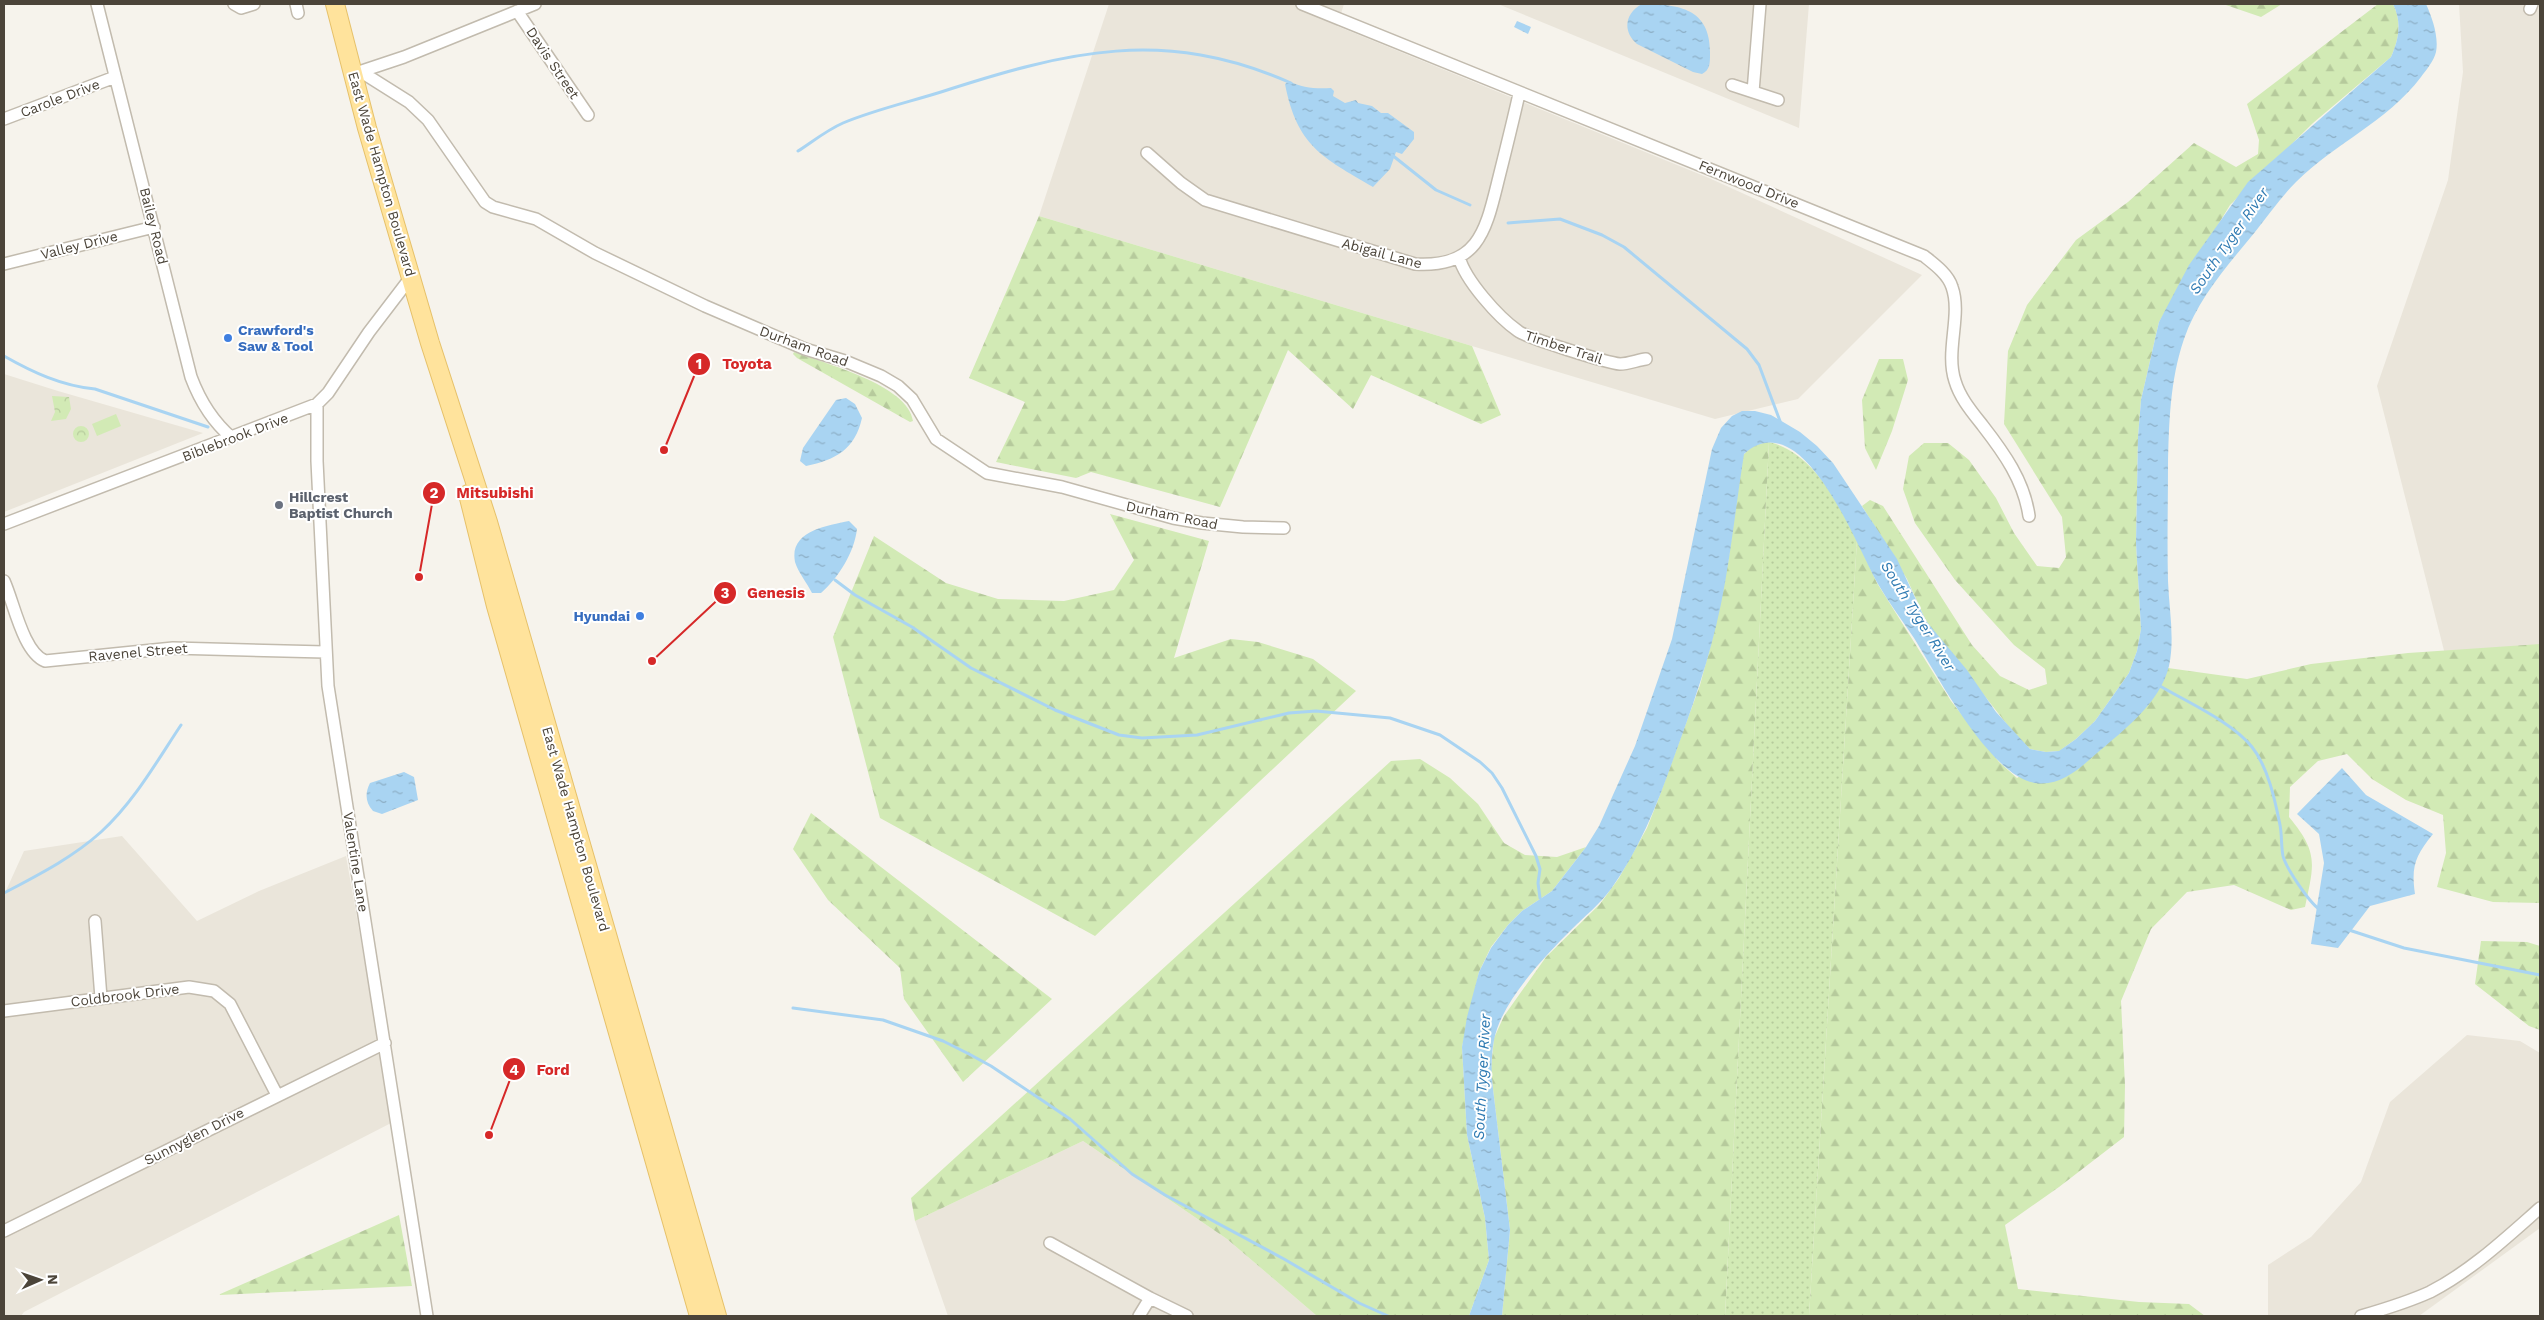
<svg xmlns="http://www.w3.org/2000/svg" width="2544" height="1320" font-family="'Work Sans',sans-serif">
<defs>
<pattern id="grass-dots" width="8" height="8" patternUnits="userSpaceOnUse" patternTransform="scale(1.25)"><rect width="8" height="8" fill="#d2eab5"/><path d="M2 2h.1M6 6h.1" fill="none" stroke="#b6ca9c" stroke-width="1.8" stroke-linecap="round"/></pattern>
<pattern id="forest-firs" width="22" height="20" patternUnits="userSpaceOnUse" patternTransform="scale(1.25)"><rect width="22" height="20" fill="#d2eab5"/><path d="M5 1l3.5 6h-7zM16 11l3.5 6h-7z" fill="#b6ca9c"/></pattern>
<pattern id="park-crowns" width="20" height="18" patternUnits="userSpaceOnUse" patternTransform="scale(1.25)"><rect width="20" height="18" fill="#d2eab5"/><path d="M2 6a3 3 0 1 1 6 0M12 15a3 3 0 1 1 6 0" fill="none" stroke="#b6ca9c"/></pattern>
<pattern id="water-ripples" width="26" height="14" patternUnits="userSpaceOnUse" patternTransform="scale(1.25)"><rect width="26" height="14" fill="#a9d4f2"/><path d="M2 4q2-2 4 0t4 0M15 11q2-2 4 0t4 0" fill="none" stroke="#8caec5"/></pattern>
</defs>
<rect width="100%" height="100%" fill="#f6f3ec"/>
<path fill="#eae5da" d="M1109 4H1344L1337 26 1709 178 1922 275 1798 399 1715 419 1039 216Z
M1498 4H1809L1799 128Z
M2459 4H2540V754L2456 698 2377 386 2448 180 2463 72Z
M4 374 58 391 203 433 4 512Z
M122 836 197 921 259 891 346 856 393 1122 24 1312 21 1316H4V895L24 851Z
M2467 1035 2520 1041 2540 1053V1228L2419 1316H2268V1265L2311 1237 2361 1182 2390 1102Z
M1083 1141 1227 1239 1317 1316H948L915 1221Z"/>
<path fill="url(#grass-dots)" d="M1769 442C1812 452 1839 503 1857 540L1809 1316H1725Z"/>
<path fill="url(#forest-firs)" d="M2223 4H2282L2261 17Z
M2378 4H2393C2402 22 2399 39 2391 57L2313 123 2230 205 2159 322 2141 400 2138 437 2136 543 2141 629 2137 651 2129 673 2095 721 2076 739 2059 751 2046 752 2030 749 2016 736 1926 621 1907 579 1862 506 1870 500 1883 506 1972 645 2000 676 2029 690 2047 684 2045 669 2014 645 1955 580 1915 523 1903 489 1909 456 1924 443H1948L1969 460 1996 498 2014 533 2037 566 2059 568 2066 557 2062 517 2004 424 2008 351 2027 305 2076 240 2128 202 2194 143 2236 167 2258 154 2259 140 2247 104Z
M1039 216 1472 346 1501 415 1481 424 1371 375 1353 409 1288 350 1220 507 1091 472 1076 478 996 462 1025 402 969 378Z
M794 352C823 363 909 385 913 421L910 422 797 358 793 354Z
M1879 359H1903L1908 380 1892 431 1876 470 1865 448 1862 400Z
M1769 442 1725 1316H1502L1510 1230 1493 1089 1491 1069 1494 1038 1504 1016 1546 957 1600 904 1619 878 1647 828 1658 800 1700 685 1712 640 1728 563 1743 455 1754 445Z
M1110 514 1209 541 1174 658 1231 639 1258 642 1313 659 1356 691 1095 936 880 818 833 637 874 536 946 583 998 599 1064 601 1114 590 1134 560Z
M1857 540 1877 583 1951 701 1999 762 2017 778 2160 686 2168 668 2247 679 2311 664 2408 653 2540 644V903L2493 902 2437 887 2446 853 2443 815 2406 800 2372 779 2347 754 2318 761 2290 787 2289 817C2319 853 2314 864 2305 907L2291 910 2234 885 2187 892 2151 929 2121 1001 2125 1085 2124 1137 2059 1187 2005 1225 2018 1289 2139 1302 2189 1304 2205 1316H1809Z
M1420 759 1450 778 1478 804 1504 843 1525 855 1557 857 1586 847 1552 891 1522 911 1508 925 1491 947 1479 972 1462 1047 1467 1135 1485 1218 1489 1260 1469 1316H1317L1227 1239 1083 1141 915 1221 911 1198 1391 761Z
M811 813 1052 999 963 1082 904 999 900 968 828 900 793 849Z
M2481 941 2527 942 2540 946V1030L2529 1026 2475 984Z
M399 1215 412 1286 218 1295Z"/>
<path fill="url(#park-crowns)" d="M52 396 69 397 71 409 66 419 51 421 55 412Z
M73 434a8 8 0 1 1 16 0a8 8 0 1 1-16 0Z"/>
<path fill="#d2eab5" d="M116 414 121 426 97 436 92 424Z"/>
<path fill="url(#water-ripples)" d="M1642 4C1680 4 1711 9 1710 54 1710 63 1710 70 1702 74L1693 72 1637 44C1622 31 1625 13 1642 4Z
M2393 4H2426C2432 17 2439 37 2436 52 2434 61 2426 70 2421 77 2387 122 2335 143 2296 182 2281 197 2268 216 2255 232 2228 265 2198 298 2184 339 2170 380 2169 423 2168 466 2168 504 2167 542 2168 581 2169 609 2175 638 2169 666 2160 703 2124 730 2097 753 2079 769 2060 787 2035 783 1990 776 1937 675 1914 638 1902 620 1889 603 1878 584 1857 548 1803 401 1744 454 1736 504 1731 555 1721 604 1710 658 1692 708 1673 760 1657 805 1639 850 1611 889 1599 905 1585 916 1572 929 1545 956 1501 1002 1494 1040 1491 1056 1491 1073 1493 1089L1510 1230 1502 1316H1469L1489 1260 1485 1218 1467 1135 1462 1047 1467 1017 1479 972 1491 948 1508 925 1522 911 1552 891 1586 847 1599 826 1635 746 1672 639 1712 449 1721 428 1732 416 1742 411H1755L1771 415 1800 432 1817 446 1833 463 1897 559 1926 621 1967 670 1996 712 2030 749 2046 752 2059 751 2076 739 2095 721 2129 673 2137 651 2141 629 2136 543 2138 437 2141 400 2159 322 2189 265 2248 182 2391 57C2399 39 2402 22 2393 4Z
M1517 21 1531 27 1528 34 1514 27Z
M1289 81C1302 88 1316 89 1331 88L1334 91 1333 96 1345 103 1356 100 1358 103 1372 106 1381 113H1388L1414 132V139L1402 154 1396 152 1390 169 1373 187C1322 157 1297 146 1285 84Z
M846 398 855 404 862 418C855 449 836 460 806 466L800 461 803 448 836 400Z
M849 521 857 529C854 553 839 577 821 593H812C807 583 798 572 795 562 789 531 826 526 849 521Z
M2342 768 2366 795 2433 834C2415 856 2411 867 2415 894L2370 906 2338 948 2311 944 2324 863 2319 834 2297 814Z
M404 772 414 777 418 800 382 814 373 811C365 802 365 793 370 783Z"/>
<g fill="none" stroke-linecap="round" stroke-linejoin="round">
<path stroke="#a9d4f2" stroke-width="3" d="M798 151C812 142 827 130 843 123 874 110 909 102 941 92 1068 51 1164 27 1291 83
M1392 155 1436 190 1470 205
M1508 223 1560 219 1602 235 1624 247 1747 349 1759 365 1780 421
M4 356C32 372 62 386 95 389L208 427
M835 580 855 595 912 627 971 668 1055 710 1119 735 1142 738 1197 735 1289 713 1316 711 1390 718 1440 735 1480 762 1492 773 1502 788 1536 856 1540 869 1538 883 1540 898
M2160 686C2187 702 2232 722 2252 747 2268 767 2275 800 2280 825 2282 835 2281 846 2283 856 2286 868 2309 902 2319 909
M4 893C38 875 72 858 101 832 134 802 157 761 181 725
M2349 930 2404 948 2540 975
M793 1008 883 1020 943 1041 969 1054 991 1066 1070 1119 1132 1174 1165 1195 1284 1259 1359 1303 1388 1316"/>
<defs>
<path id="minor" d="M97 4 191 377C200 401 212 421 232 438
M234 4 241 8 254 4
M296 4 298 13
M1302 4 1924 256C1934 264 1948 274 1952 287 1962 315 1945 351 1955 381 1960 398 1972 412 1983 426 2004 453 2024 481 2029 516
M2530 9 2532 4
M517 11 588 115
M359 72 404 57 535 4
M363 73 409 102 428 120 485 202 493 207 536 219 595 253 705 306 805 349 845 361 881 376 898 386 912 399 936 439 987 473 1062 487 1173 518 1202 523 1243 527 1284 528
M1732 85 1778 100
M1753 92 1760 4
M4 119 115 77
M1147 153 1181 183 1205 200 1415 264C1480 268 1486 229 1499 177 1506 149 1513 121 1519 94
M1459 257C1465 280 1498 317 1518 331 1527 338 1608 363 1620 364 1628 364 1638 360 1646 359
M4 264 154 227
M317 404V461L328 686 427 1316
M4 524 317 404 328 393 369 332 411 277
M4 581C14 603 23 652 45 661L173 648 325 652
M95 921 101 998
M4 1011 189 987 214 991 230 1004 277 1095
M4 1231 385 1043
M1050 1243 1150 1298
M1139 1316 1150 1298 1187 1316
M2361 1316C2385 1309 2408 1302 2430 1292 2471 1271 2506 1238 2540 1208"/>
<path id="primary" d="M335 4 367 128 430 343 488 522 717 1316
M468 494 496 606 699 1316"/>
</defs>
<use href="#minor" stroke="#c2bbae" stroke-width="14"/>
<use href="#primary" stroke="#e6c16a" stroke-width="20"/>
<use href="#minor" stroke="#fff" stroke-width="11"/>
<use href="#primary" stroke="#ffe39c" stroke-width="18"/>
</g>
<g fill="#3f7fe0" stroke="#fff" stroke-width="2">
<circle cx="228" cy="338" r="5"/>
<circle cx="640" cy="616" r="5"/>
</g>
<circle fill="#6b7280" stroke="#fff" stroke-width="2" cx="279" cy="505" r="5"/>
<g text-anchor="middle" stroke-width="4" stroke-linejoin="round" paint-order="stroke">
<g font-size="14" fill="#4b4439" stroke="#fff">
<text transform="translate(553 63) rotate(56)" y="5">Davis Street</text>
<text transform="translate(60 98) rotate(-21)" y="5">Carole Drive</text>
<text transform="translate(382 174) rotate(74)" y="5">East Wade Hampton Boulevard</text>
<text transform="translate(1749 184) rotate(22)" y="5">Fernwood Drive</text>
<text transform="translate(154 226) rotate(76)" y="5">Bailey Road</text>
<text transform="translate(79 245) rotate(-14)" y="5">Valley Drive</text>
<text transform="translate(1382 253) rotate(15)" y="5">Abigail Lane</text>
<text transform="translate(804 346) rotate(20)" y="5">Durham Road</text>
<text transform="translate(1564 347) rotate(18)" y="5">Timber Trail</text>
<text transform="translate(235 437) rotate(-21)" y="5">Biblebrook Drive</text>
<text transform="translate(1172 515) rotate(12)" y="5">Durham Road</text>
<text transform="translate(138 652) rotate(-5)" y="5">Ravenel Street</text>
<text transform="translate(576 829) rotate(74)" y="5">East Wade Hampton Boulevard</text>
<text transform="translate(356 862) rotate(81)" y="5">Valentine Lane</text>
<text transform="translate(125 995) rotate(-7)" y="5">Coldbrook Drive</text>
<text transform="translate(194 1136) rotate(-27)" y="5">Sunnyglen Drive</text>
</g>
<g font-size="14" font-weight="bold" fill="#366cbe" stroke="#fff" text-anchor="start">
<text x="238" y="335">Crawford's<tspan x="238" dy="16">Saw &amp; Tool</tspan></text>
<text x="630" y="621" text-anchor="end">Hyundai</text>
</g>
<g font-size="14" font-weight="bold" fill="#5b616d" stroke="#fff" text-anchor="start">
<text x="289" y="502">Hillcrest<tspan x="289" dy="16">Baptist Church</tspan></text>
</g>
<g font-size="15" font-style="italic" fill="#2e7ab2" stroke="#fff">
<text transform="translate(2229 241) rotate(-55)" y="5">South Tyger River</text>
<text transform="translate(1918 616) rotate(58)" y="5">South Tyger River</text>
<text transform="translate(1482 1077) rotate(-87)" y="5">South Tyger River</text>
</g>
</g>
<path fill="none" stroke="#d62828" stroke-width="2" d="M664 450L699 364M419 577L434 493M652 661L725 593M489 1135L514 1069"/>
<g fill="#d62828" stroke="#fff" stroke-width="2">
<circle cx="664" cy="450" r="5"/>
<circle cx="419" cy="577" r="5"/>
<circle cx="652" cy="661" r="5"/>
<circle cx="489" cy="1135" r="5"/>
<circle cx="699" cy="364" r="12"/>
<circle cx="434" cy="493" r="12"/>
<circle cx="725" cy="593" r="12"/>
<circle cx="514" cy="1069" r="12"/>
</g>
<g font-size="15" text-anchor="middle" font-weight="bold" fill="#fff">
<text x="699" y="369">1</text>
<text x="434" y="498">2</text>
<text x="725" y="598">3</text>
<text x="514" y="1075">4</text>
</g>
<g font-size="15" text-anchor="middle" font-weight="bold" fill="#d62828" stroke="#fff" stroke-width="4" stroke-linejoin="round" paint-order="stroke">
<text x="747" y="369">Toyota</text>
<text x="495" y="498">Mitsubishi</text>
<text x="776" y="598">Genesis</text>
<text x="553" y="1075">Ford</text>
</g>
<rect width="2544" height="1320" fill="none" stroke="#4b4439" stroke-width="10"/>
<g transform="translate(40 1280) rotate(88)" stroke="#ffffff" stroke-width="4" paint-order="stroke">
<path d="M0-4L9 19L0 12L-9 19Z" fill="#4b4439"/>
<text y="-8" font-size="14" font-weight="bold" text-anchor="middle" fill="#4b4439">N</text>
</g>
</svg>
